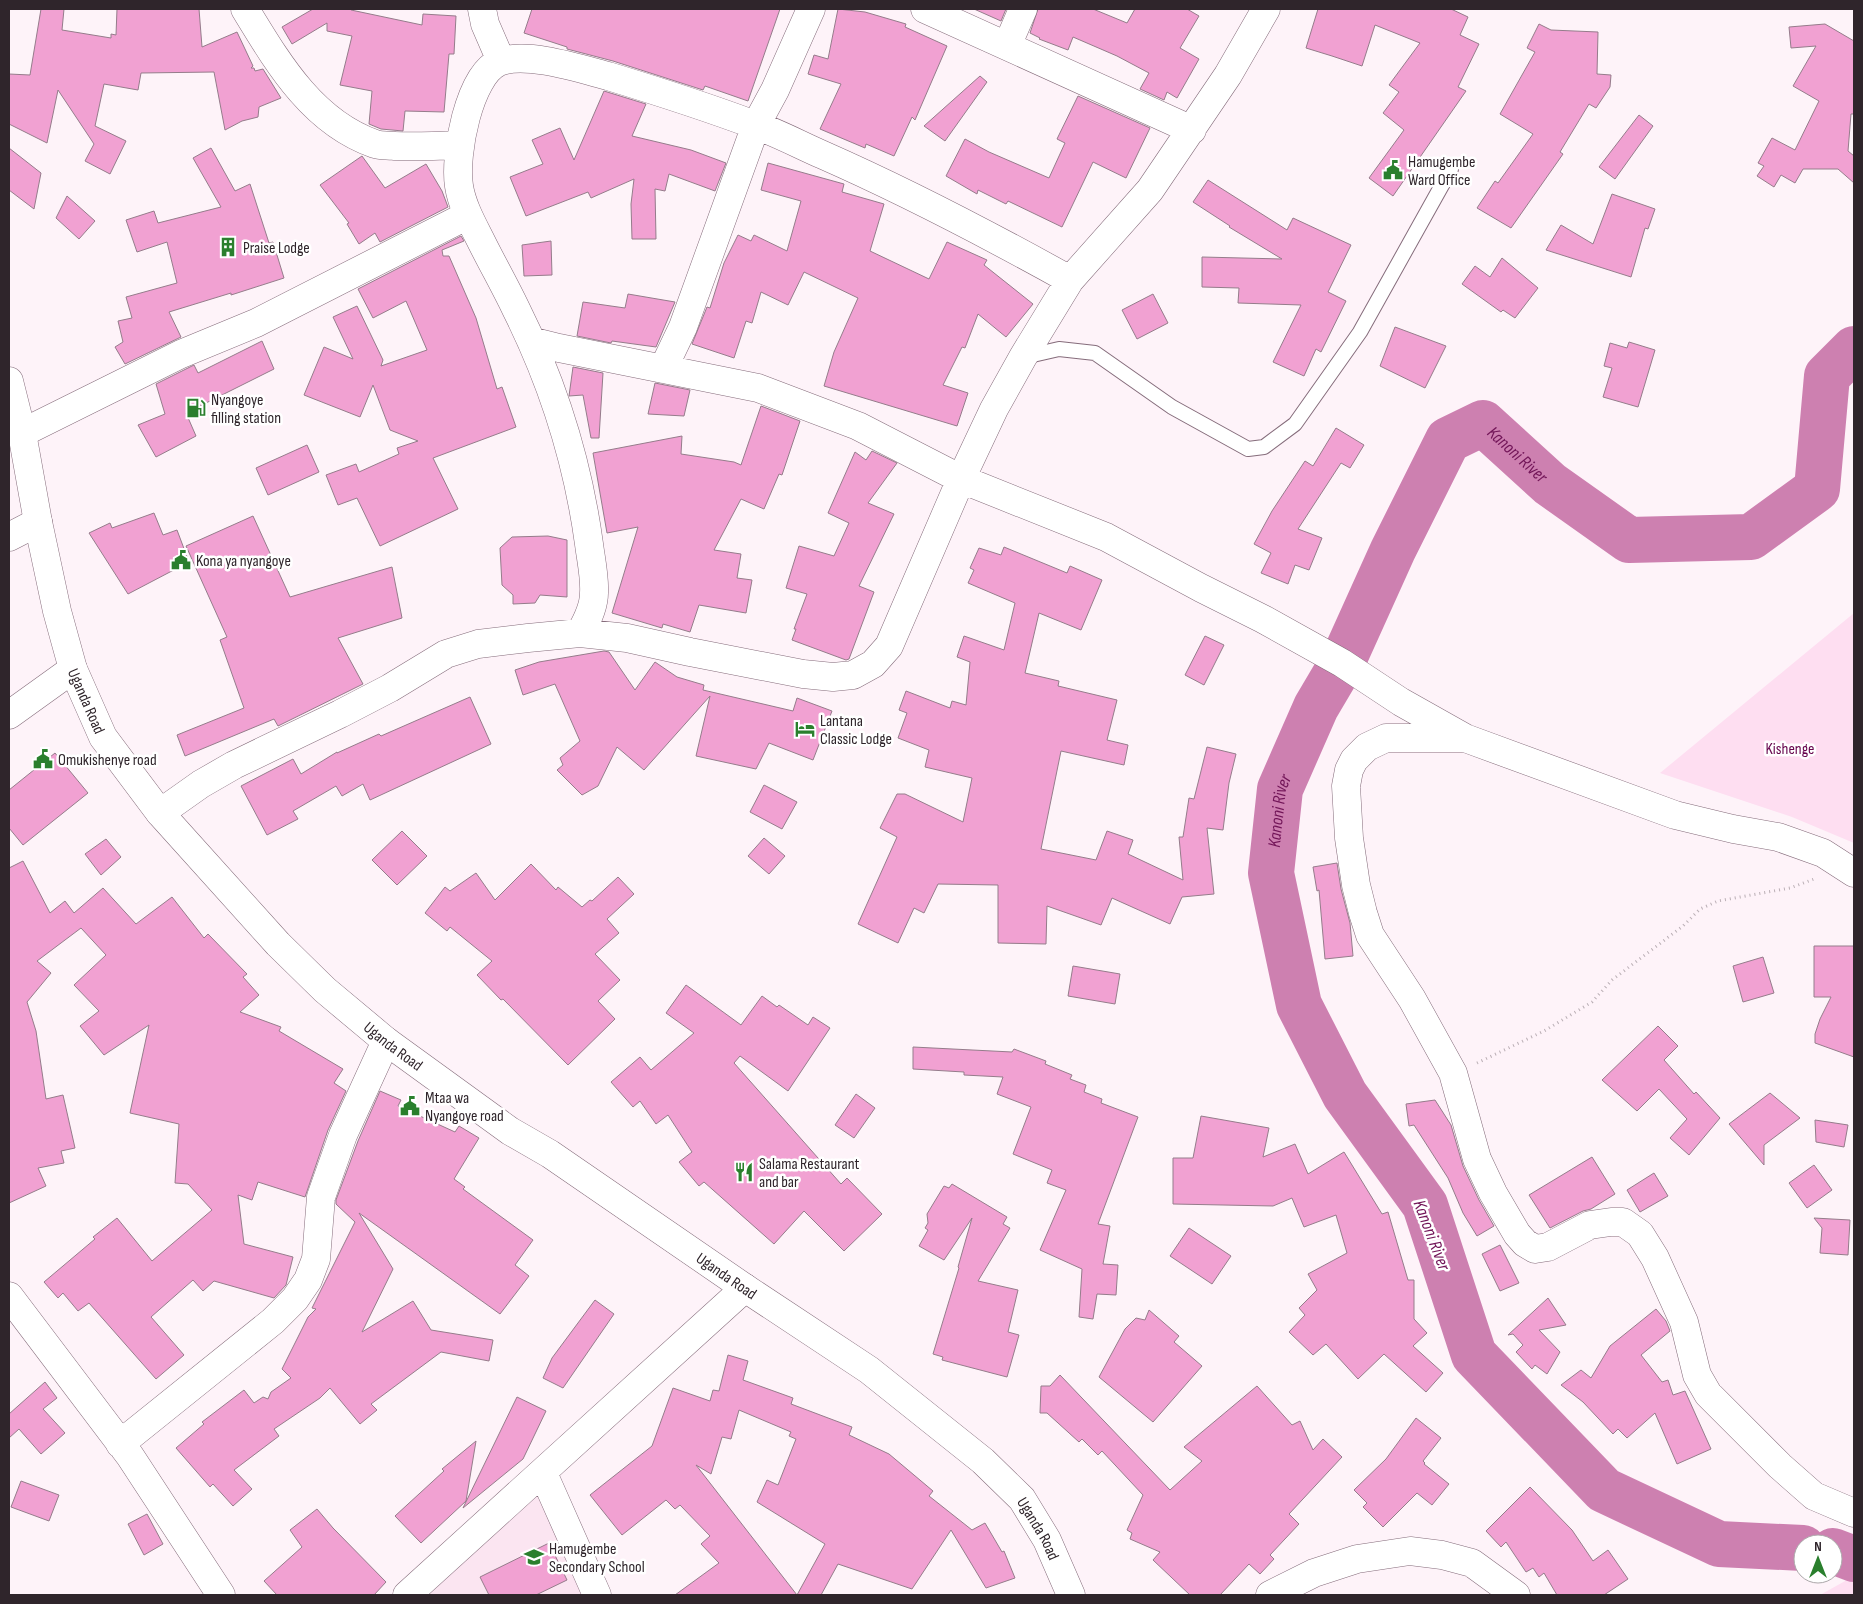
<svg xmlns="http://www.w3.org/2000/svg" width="1863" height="1604" font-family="'Sofia Sans Condensed',sans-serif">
<rect width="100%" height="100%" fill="#fef3f9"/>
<path fill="#fbe5f1" d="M537 1491 591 1595H429Z"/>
<path fill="#fedef1" d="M1854 613V843L1792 817 1660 773Z
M1854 1576V1595H1820Z"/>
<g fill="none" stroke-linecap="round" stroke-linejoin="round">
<g stroke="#cd80b0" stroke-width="46">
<path id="s1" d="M1803 1548 1719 1544 1604 1490 1474 1355 1425 1205 1345 1095 1299 1005 1271 873 1280 789 1316 707 1342 663 1393 550 1448 440 1483 423 1550 484 1629 540 1751 537 1817 489 1827 376 1854 349"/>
<path d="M1833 1551 1854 1559"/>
</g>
</g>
<path fill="#f1a1d2" stroke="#957c8b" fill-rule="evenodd" d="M41 9H64L62 30 111 38V34L116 35 117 9H199L202 47 237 32 253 66 251 68H254L255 71 263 69 281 98 259 107 258 117 242 121 225 130 214 72 141 73 138 90 104 84 95 126 126 141 110 174 85 161 94 144 58 90 47 143 9 124V74L30 75Z
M313 9H352L351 10 422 25 423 14 456 16 454 54H449L444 112 405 111 403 131 381 129 369 124 372 91 340 85 352 36 327 31V23L292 44 282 27Z
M532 9H780L748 101 705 86 703 90 613 61 567 49V47L524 33Z
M838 9 865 12 906 24 905 27 947 46 915 120 912 117 894 156 866 144 865 148 820 129 841 84 808 74 814 55 828 59Z
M974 9H1006L1001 21Z
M1038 9H1093L1127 23 1135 9H1187L1199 16 1180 48 1199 59 1177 98 1167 92 1164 100 1140 89 1149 73 1117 56 1073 37 1068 50 1039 39 1040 38 1030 33Z
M1318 9H1451L1468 17 1460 35 1479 44 1458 87 1466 91 1393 196 1369 178 1404 130 1383 113 1399 92 1389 85 1420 43 1375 25 1362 66 1332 56 1306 48Z
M1539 24 1551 30 1598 32 1597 74 1611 75 1610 87 1596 108 1589 104 1560 152 1563 154 1511 228 1477 208 1495 181 1498 183 1533 134 1500 114 1535 52 1527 48Z
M1825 24 1854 41V114H1851L1848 151 1854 156V183L1838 169H1803L1795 183 1781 175 1774 187 1757 176 1764 166 1758 163 1772 138 1795 150 1819 101 1793 86 1816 46 1791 48 1789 27Z
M980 76 987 82 945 141 924 126Z
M604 91 646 104 632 136 691 150 726 163 715 191 669 174 665 191 655 189 656 239H632L631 204 634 179 591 198 588 192 526 216 510 177 543 164 532 140 560 128 574 160Z
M1078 96 1150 128 1126 178 1093 162 1062 227 1008 201 1006 204 978 190 977 194 946 176 965 139 989 152 1049 178 1065 143 1057 139Z
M1639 115 1653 126 1615 179 1599 167Z
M9 148 41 173 34 209 9 190Z
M211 148 235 191 250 184 269 243 273 242 284 278 231 295V293L169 312 181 337 125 364 115 347 123 342 118 321 132 318 126 297 177 283 167 242 137 252 126 220 154 211 158 223 221 207 193 158Z
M362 156 385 188 426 164 442 191 448 207 380 242 375 233 359 244 347 224 349 223 320 185Z
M768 163 844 184 842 192 884 204 870 251 929 279 947 242 987 260 984 265 1033 304 1006 337 978 314 965 348 962 347 943 385 968 393 957 426 824 386 834 352 858 298 804 272 788 305 761 292 752 323 746 321 734 358 692 344 707 307 710 308 724 263 738 235 751 241 754 235 787 251 801 201 761 190Z
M1208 180 1287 230 1293 218 1351 245 1328 292 1346 301 1321 352 1316 349 1304 376 1273 362 1301 305 1238 303 1239 288 1202 287V257L1282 259 1229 227 1230 226 1193 202Z
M1612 194 1655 209 1648 229 1645 228 1631 277 1546 250 1561 225 1593 244Z
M67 196 95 221 79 239 56 218Z
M461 236 464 241 442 250 443 256H449L476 318 497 389 502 387 516 427 433 458 458 509 380 546 357 498 338 505 326 475 356 464 359 472 399 454 397 448 418 441 390 430 373 385 360 417 304 395 324 347 353 359 333 317 357 306 383 360 381 366 427 350 406 301 373 318 358 289Z
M551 241 552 275 524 276 522 245Z
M1502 258 1538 288 1515 318 1503 310 1501 312 1462 284 1475 266 1490 277Z
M628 294 675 302 656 347 612 341 611 343 577 336 583 302 625 308Z
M1153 294 1168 323 1137 339 1122 310Z
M1395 327 1446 346 1425 388 1380 366Z
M262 341 274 369 186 413 196 436 156 457 138 425 165 414 156 384 194 365 198 373Z
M1629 342 1655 350 1638 407 1603 397 1612 368 1604 366 1610 343 1627 348Z
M573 367 603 373 599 438H591L583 395 569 396Z
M655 383 690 390 684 416 648 414Z
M761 406 800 421 782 475 779 474 764 509 741 499 714 550 741 554 737 578 752 580 746 613 699 605 690 632 663 624 662 628 612 613 638 527 607 533 593 453 682 436 681 454 734 462 741 465Z
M1336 428 1364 445 1350 468 1341 463 1298 529 1322 538 1309 570 1295 565 1288 584 1261 573 1271 553 1254 544 1272 511 1305 461 1313 466Z
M307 445 319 472 268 495 256 468Z
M872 451 897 463 868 503 894 514 859 586 874 592 849 659 846 660 792 640 796 629H794L807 594 786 588 799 546 834 556 849 523 828 513 855 452 866 460Z
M154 513 163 535 177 530 189 562 128 594 89 533 110 523 112 528Z
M253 516 290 597 392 567 402 618 338 638 363 684 278 726 274 719 185 756 177 735 244 708 220 640 227 637 186 546Z
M548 536 567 540V597L540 595 535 603 513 604V595L502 585 500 548 512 537Z
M1004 547 1067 573 1070 566 1102 580 1081 630 1039 613 1025 673 1059 681 1058 686 1117 700 1107 740 1128 745 1124 765 1061 751 1041 849 1096 860 1107 831 1133 840 1128 854 1183 880 1179 837H1183L1189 798 1194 799 1207 747 1236 754 1229 783 1223 830 1207 828 1214 894 1182 897 1170 924 1112 898 1101 925 1047 906 1046 944 998 943V885L938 884 924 913 914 908 898 943 858 924 897 837 880 828 897 794H905L963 822 972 778 925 767 929 750 898 738 907 713 899 710 906 691 950 708 952 701 966 705 970 662 957 657 964 636 1004 650 1015 603 968 583 974 570 970 568 979 548 1001 555Z
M1205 636 1224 645 1204 685 1185 675Z
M604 651 609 652 635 690 655 662 677 677 704 685 703 690 793 711 797 698 832 711 813 760 769 743 756 769 696 756 710 696 644 770 617 747 598 786 582 795 557 770 563 765 560 758 580 741 555 684 523 695 515 670 539 662Z
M470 697 491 744 370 800 363 784 342 796 336 786 293 811 298 819 267 835 241 786 293 759 301 774 337 752V753L379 734 381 736Z
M55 753 88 793 23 845 9 828V790Z
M764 785 797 802 782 829 750 812Z
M402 831 427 856 397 885 372 860Z
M764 838 785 856 769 874 748 856Z
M106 839 121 857 101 875 85 854Z
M23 861 50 913 65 901 74 913 103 888 136 924 172 897 204 938 208 934 247 974 243 977 259 995 240 1012 281 1027 279 1031 343 1069 334 1083 346 1091 328 1130 305 1197 258 1182 252 1200 238 1195 244 1244 293 1257 286 1285 274 1298 214 1281 203 1291 193 1280 151 1317 184 1355 156 1379 89 1303 78 1311 63 1293 58 1298 44 1282 95 1239 93 1237 117 1218 152 1261 212 1210 188 1184 175 1183 179 1124 130 1113 149 1025 104 1055 80 1026 99 1011 74 985 106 955 81 928 37 961 51 973 27 1002 36 1031 46 1099 63 1095 75 1148 61 1151 64 1163 38 1168 46 1186 9 1203V868Z
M1337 863 1341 889 1350 923 1353 956 1325 959 1319 890 1317 891 1313 867Z
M531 864 556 890 558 887 582 907 590 900 592 901 618 877 634 894 607 919 619 933 595 954 620 980 598 1001 615 1019 568 1065 503 999 501 1000 477 975 492 961 450 927 447 931 425 913 445 887 450 891 476 873 495 900Z
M1814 946H1854V1057L1815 1043V1034L1820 1019 1831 997H1814Z
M1763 957 1774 993 1743 1002 1733 966Z
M1073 966 1120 974 1115 1004 1068 996Z
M686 985 741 1025 762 996 777 1007 779 1005 808 1025 813 1017 830 1028 788 1091 740 1056 734 1063 841 1184 847 1178 882 1214 844 1251 804 1211 774 1244 704 1182 699 1186 679 1162 692 1152 668 1115 656 1124 640 1101 633 1107 611 1082 640 1057 651 1070 694 1033 666 1013Z
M1658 1026 1678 1046 1664 1060 1694 1094 1696 1092 1720 1118 1689 1155 1670 1138 1687 1119 1659 1089 1637 1111 1602 1080Z
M913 1047 1012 1052 1014 1049 1046 1061 1045 1064 1072 1075 1070 1079 1086 1085 1084 1092 1102 1099 1101 1103 1138 1117 1098 1224 1110 1226 1103 1264 1118 1265 1116 1295 1097 1294 1093 1319 1079 1317 1082 1269 1040 1250 1066 1190 1047 1183 1052 1170 1013 1154 1031 1107 997 1094 1003 1077 964 1075V1072L913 1069Z
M380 1091 401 1100 398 1106 455 1132 459 1126 479 1138 454 1179 465 1187 463 1189 533 1240 515 1265 529 1276 500 1314 359 1213 393 1269 362 1332 413 1301 431 1330 493 1340 489 1361 441 1352 371 1404 377 1410 360 1424 330 1388 320 1398 274 1429 279 1436 234 1470 252 1489 233 1506 213 1484 210 1487 176 1448 204 1424 202 1422 244 1390 254 1403 263 1397 268 1399 271 1392 291 1378 282 1369 308 1317 316 1309 312 1308 355 1222 336 1204V1200L358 1141Z
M1770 1093 1800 1118 1764 1145V1165L1729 1124Z
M856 1094 875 1108 854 1138 835 1125Z
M1435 1100 1451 1125 1463 1166 1479 1200 1494 1226 1477 1236 1463 1213 1448 1178 1414 1125 1409 1126 1406 1104Z
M1201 1116 1269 1128 1263 1157 1295 1144 1308 1174 1344 1152 1382 1214 1388 1212 1408 1280H1414V1319L1427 1333 1413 1346 1443 1373 1426 1392 1384 1354 1358 1379 1326 1344 1313 1355 1289 1332 1305 1315 1299 1308 1317 1290 1308 1274 1347 1253 1336 1215 1304 1227 1292 1198 1273 1206 1173 1204V1158H1193Z
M1815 1120 1848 1125 1844 1147 1816 1142Z
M1592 1157 1615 1194 1591 1209 1583 1211 1550 1228 1529 1195Z
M1814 1165 1832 1190 1807 1208 1789 1183Z
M1654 1173 1668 1196 1640 1212 1627 1190Z
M952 1184 1007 1217 1003 1224 1010 1228 978 1281 1018 1290 1008 1332 1019 1335 1007 1377 942 1360 943 1357 933 1354 959 1268 958 1267 972 1218 944 1260 919 1246 928 1230 925 1228 928 1223 927 1214 944 1186 949 1188Z
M1814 1218 1850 1220 1848 1255 1820 1253 1822 1228Z
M1189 1228 1231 1256 1212 1284 1170 1256Z
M1500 1245 1519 1283 1500 1291 1482 1254Z
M1548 1298 1566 1325 1539 1330 1560 1352 1547 1374 1535 1365 1532 1369 1516 1352 1523 1345 1513 1334 1508 1335Z
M595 1300 614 1314 563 1388 543 1378 552 1358Z
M1656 1309 1666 1321 1670 1331 1641 1355 1662 1382 1668 1380 1673 1395 1685 1391 1711 1449 1677 1464 1655 1413 1627 1438 1618 1429 1613 1434 1583 1402 1561 1385 1581 1370 1591 1378 1610 1346Z
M1149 1310 1179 1336 1174 1342 1202 1366 1153 1422 1099 1377 1125 1329 1136 1318 1145 1320Z
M728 1355 748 1361 743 1380 793 1398 791 1404 852 1427 849 1435 889 1454 933 1491 929 1496 972 1530 985 1523 1002 1552 1004 1551 1015 1578 986 1588 951 1530 912 1589 838 1564 821 1595H675L719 1563 701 1544 710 1536 680 1505 675 1509 666 1500 622 1535 590 1495 652 1446 673 1388 710 1401 713 1390 719 1391ZM739 1410 791 1432 789 1436 796 1439 778 1485 767 1480 757 1502 825 1544 797 1595 696 1465 711 1474 722 1437 731 1439Z
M1060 1375 1170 1490 1202 1461 1184 1447 1257 1386 1292 1425 1300 1421 1313 1450 1323 1439 1342 1457 1289 1514 1299 1524 1270 1555 1274 1559 1260 1574 1249 1564 1220 1595H1190L1153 1560 1160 1552 1130 1539 1132 1533 1127 1530 1143 1495 1102 1451 1098 1455 1082 1439 1079 1442 1047 1413H1040L1041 1386H1050Z
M45 1382 57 1398 43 1409 65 1433 41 1454 19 1429 9 1438V1414Z
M517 1397 546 1411 523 1459 463 1508Z
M1416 1418 1441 1438 1423 1461 1425 1463 1424 1464 1449 1484 1432 1505 1417 1493 1383 1527 1363 1507 1367 1503 1354 1490 1386 1459Z
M476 1441 466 1501 421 1543 395 1516 444 1471 442 1469Z
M21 1481 59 1495 49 1521 11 1507Z
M1530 1487 1572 1530 1593 1561 1608 1550 1628 1579 1604 1595H1557L1544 1573 1539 1577 1533 1568 1526 1572 1506 1542 1501 1547 1486 1531Z
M317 1509 333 1528 386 1582 374 1595H277L264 1581 302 1547 290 1530Z
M147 1514 163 1544 144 1555 128 1524Z
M549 1543 567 1580 536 1595H489L480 1577Z"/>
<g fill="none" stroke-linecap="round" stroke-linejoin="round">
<defs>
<path id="service" d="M1024 357 1059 349 1095 353 1172 407 1248 449 1264 447 1295 424 1360 332 1451 169"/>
<path id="minor" d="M245 9C278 63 312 122 375 144 381 146 388 145 394 146 416 147 438 146 460 145
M482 9 485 24 501 61
M925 9 1192 130
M1007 46 1023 9
M531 341 559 348 758 388 858 426 961 479 1106 537 1201 588 1263 619 1342 663 1401 702 1465 738 1675 815 1733 829 1778 837 1823 853 1854 873
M663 369 683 327 756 125 775 90 811 9
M22 433 181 354 256 323 468 215
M9 537 38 522
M580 633C587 621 594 607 594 593 595 577 591 560 589 544 578 463 552 381 516 309 505 286 493 265 482 243 473 225 462 206 459 186 454 155 469 75 499 62 526 51 581 69 608 76 657 91 707 107 755 125 778 133 800 145 823 155 907 192 989 235 1070 280
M9 715 73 669
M1464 738H1386L1367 747 1354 760 1349 770 1346 786 1349 838 1356 885 1363 913 1370 935 1412 999 1453 1073 1477 1159 1493 1193 1517 1234 1525 1243 1535 1249 1548 1247 1590 1225 1611 1222H1623L1640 1234 1655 1258 1684 1322 1697 1375 1708 1394 1780 1466 1814 1496 1854 1513
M160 813 201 784 234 765 340 714 390 688 446 654 478 644 528 638 580 633 627 638 690 652 803 674 833 677 853 675 873 664 889 646 961 479 994 409 1023 357 1070 280 1150 190 1228 75 1266 9
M9 1296 130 1456 221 1595
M120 1444 273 1321 295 1299 308 1280 316 1259 321 1197 343 1135 386 1041
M543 1473 597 1595
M407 1595 745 1288
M1270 1595 1314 1573 1357 1559 1410 1551 1442 1555 1472 1563 1516 1595"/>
<g id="primary">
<path id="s2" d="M9 381 22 433 38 522 57 611 73 669 103 737 160 813 278 944 325 990 386 1041 510 1131 550 1154 745 1288 869 1370 983 1461 1022 1499 1047 1540 1071 1595"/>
</g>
</defs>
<use href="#service" stroke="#856c7b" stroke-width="16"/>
<use href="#minor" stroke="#856c7b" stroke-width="29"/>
<use href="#primary" stroke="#856c7b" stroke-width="29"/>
<path stroke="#baafb5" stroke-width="3" stroke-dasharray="1 4" stroke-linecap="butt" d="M1477 1063 1544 1031 1592 1002 1612 980 1683 926 1700 909 1718 901 1790 888 1814 879"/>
<use href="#service" stroke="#fff" stroke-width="14"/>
<use href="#minor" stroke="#fff" stroke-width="28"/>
<use href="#primary" stroke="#fff" stroke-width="28"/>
</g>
<defs>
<symbol id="civic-bare" viewBox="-9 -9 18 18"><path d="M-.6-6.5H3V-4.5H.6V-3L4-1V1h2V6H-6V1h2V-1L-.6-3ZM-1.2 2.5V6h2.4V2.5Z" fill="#2a7f2d" stroke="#fff" stroke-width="2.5" paint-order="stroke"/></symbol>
<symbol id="building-bare" viewBox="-9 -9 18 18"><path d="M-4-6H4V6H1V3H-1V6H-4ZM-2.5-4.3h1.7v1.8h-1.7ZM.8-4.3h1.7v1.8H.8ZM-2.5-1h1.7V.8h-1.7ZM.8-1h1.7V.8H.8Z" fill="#2a7f2d" stroke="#fff" stroke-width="2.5" paint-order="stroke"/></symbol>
<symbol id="fuel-bare" viewBox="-9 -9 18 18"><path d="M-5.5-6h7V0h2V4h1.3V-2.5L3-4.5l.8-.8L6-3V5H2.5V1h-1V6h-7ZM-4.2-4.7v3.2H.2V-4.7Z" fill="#2a7f2d" stroke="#fff" stroke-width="2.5" paint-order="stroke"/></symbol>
<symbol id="hotel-bare" viewBox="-9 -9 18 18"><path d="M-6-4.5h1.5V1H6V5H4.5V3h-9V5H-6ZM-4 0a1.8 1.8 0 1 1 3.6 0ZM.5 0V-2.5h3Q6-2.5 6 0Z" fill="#2a7f2d" stroke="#fff" stroke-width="2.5" paint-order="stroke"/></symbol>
<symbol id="restaurant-bare" viewBox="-9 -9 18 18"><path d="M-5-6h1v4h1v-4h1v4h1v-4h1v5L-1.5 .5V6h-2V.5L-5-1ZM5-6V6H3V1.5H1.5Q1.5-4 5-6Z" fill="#2a7f2d" stroke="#fff" stroke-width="2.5" paint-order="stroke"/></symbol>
<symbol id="school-bare" viewBox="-9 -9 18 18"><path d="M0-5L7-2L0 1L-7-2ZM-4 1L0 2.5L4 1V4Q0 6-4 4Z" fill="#2a7f2d" stroke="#fff" stroke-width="2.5" paint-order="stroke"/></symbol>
</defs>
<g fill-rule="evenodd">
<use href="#civic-bare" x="1379" y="156" width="28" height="28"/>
<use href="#building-bare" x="214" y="233" width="28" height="28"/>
<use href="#fuel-bare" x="182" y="394" width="28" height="28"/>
<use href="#civic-bare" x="167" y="546" width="28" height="28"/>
<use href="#hotel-bare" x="791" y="715" width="28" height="28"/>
<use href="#civic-bare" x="29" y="745" width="28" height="28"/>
<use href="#civic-bare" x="396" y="1092" width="28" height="28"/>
<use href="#restaurant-bare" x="730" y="1158" width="28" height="28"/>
<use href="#school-bare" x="520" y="1543" width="28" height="28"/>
</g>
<g text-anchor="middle" stroke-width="5" stroke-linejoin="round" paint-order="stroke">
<g font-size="16" fill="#2f252b" stroke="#fff" text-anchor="start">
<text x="1408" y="167">Hamugembe<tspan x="1408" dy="18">Ward Office</tspan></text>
<text x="243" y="253">Praise Lodge</text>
<text x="211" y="405">Nyangoye<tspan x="211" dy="18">filling station</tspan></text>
<text x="196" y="566">Kona ya nyangoye</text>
<text x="820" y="726">Lantana<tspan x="820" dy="18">Classic Lodge</tspan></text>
<text x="58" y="765">Omukishenye road</text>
<text x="425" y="1103">Mtaa wa<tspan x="425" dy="18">Nyangoye road</tspan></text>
<text x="759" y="1169">Salama Restaurant<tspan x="759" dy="18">and bar</tspan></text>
<text x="549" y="1554">Hamugembe<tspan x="549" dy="18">Secondary School</tspan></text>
</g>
<g font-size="16" fill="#2f252b" stroke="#fff">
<text dy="6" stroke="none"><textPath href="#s2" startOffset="330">Uganda Road</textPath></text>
<text dy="6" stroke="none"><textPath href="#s2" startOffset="795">Uganda Road</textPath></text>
<text dy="6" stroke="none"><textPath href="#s2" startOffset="1200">Uganda Road</textPath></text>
<text dy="6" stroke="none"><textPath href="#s2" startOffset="1605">Uganda Road</textPath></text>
</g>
<g font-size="16" fill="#66054d" stroke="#fff">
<text x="1790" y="754">Kishenge</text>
</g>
<g font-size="18" font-style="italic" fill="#721558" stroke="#fff">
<text dy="6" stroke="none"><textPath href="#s1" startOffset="1486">Kanoni River</textPath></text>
<text dy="6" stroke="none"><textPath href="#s1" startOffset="991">Kanoni River</textPath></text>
<text transform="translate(1432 1235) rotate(69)" y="6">Kanoni River</text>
</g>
</g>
<rect width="1863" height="1604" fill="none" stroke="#2f252b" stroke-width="20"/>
<g transform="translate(1818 1559)"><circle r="24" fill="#ffffff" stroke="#aca8aa"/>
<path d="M0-4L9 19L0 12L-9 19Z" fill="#2a7f2d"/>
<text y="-8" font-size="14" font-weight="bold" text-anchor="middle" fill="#2f252b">N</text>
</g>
</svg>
